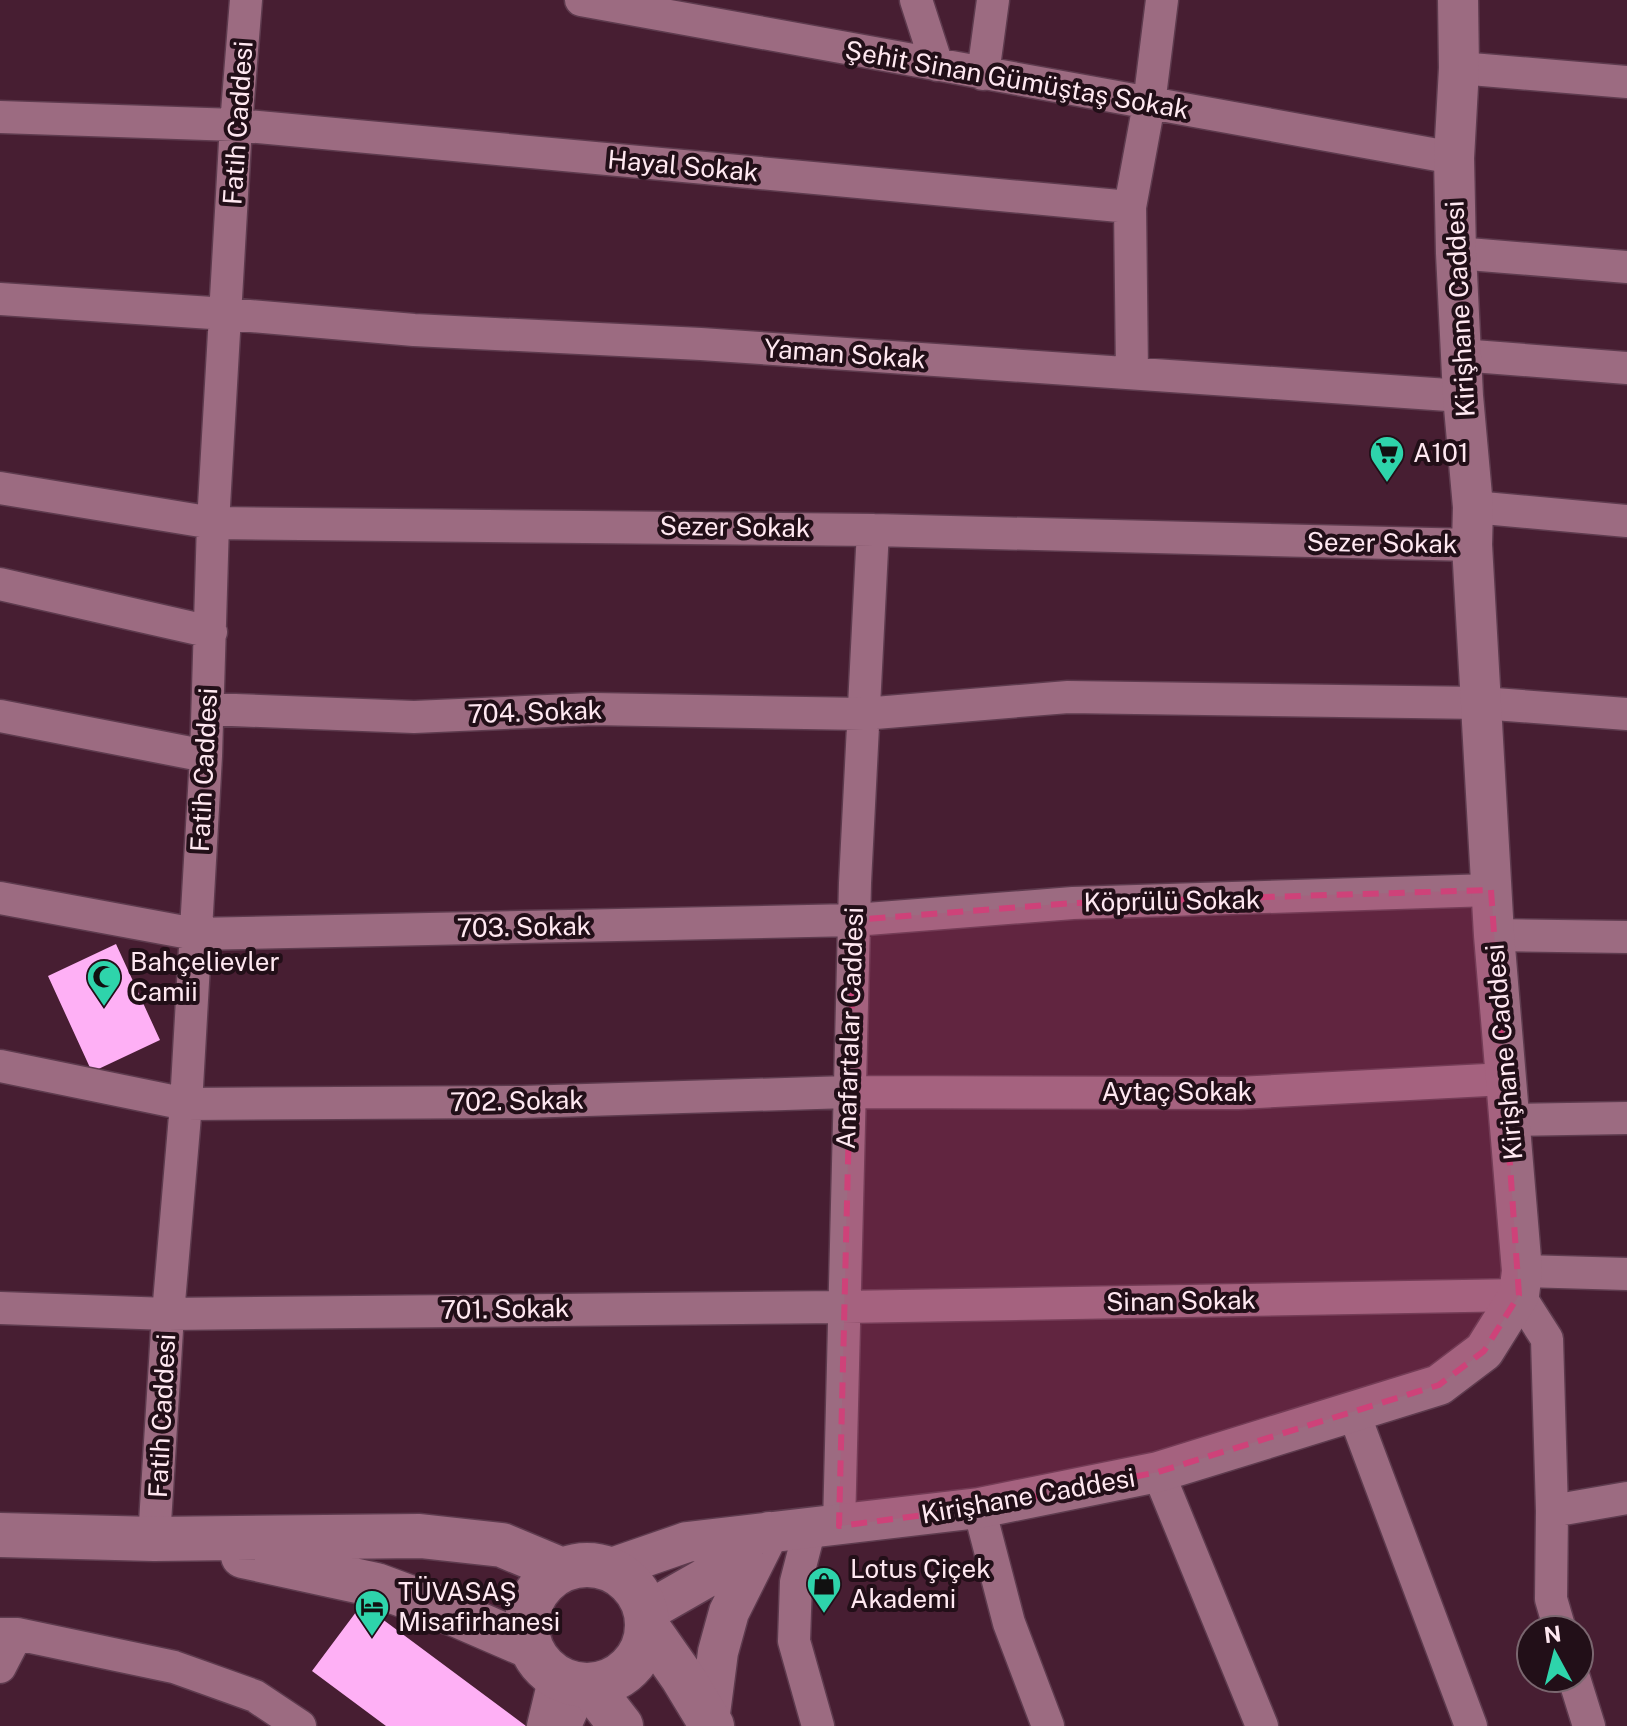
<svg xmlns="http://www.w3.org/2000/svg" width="1627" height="1726" font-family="'Public Sans',sans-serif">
<rect width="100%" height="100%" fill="#471e32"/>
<path fill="#feb0f5" d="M116 944 160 1040 92 1072 48 976Z
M362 1604 526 1726H386L312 1671Z"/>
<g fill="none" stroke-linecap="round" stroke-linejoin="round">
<defs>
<path id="minor" d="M581 0 1454 158
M916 0 937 65
M1459 68 1627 82
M983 74 993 0
M0 117 236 125 1130 207
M1456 253 1627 267
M0 299 227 314 414 330 701 344 1463 396
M1460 355 1627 368
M1132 373 1130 207 1149 104 1162 0
M0 488 213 523 873 530 1472 545
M1473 507 1627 521
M0 584 211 632
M208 709 414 717 593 709 863 714 1068 697 1481 703 1627 714
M0 716 206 756
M0 898 195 934 854 920 1073 903 1491 890
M1494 935 1627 937
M0 1066 186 1104 522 1102 848 1092 1238 1093 1506 1079
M1510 1120 1627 1118
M1522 1271 1627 1274
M0 1308 168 1314 843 1307 1519 1295 1547 1339 1552 1511 1551 1599 1560 1630
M1353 1411 1471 1726
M1158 1472 1262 1726
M979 1508 1009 1623 1048 1726
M1552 1511 1627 1498
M839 1526 855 883 873 530
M810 1528 796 1582 794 1641 818 1726
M154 1539 168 1314 186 1104 206 756 213 523 236 125 246 0
M0 1634H17L174 1667 255 1696 300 1726
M0 1667 17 1634
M1574 1678 1589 1726
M543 1726 555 1676
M565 1726 583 1686"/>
<path id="tertiary" d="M609 1569 687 1542 979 1508 1158 1472 1439 1385 1484 1351 1519 1295 1522 1271 1494 935 1472 545 1473 507 1463 396 1456 253 1454 158 1459 68 1458 0
M646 1612 716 1572 763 1537
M709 1721 718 1652 729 1612 769 1532"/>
<path id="secondary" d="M0 1535 154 1539 420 1536 502 1545 562 1570
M243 1556 376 1585 457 1615 531 1647
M527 1625a60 60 0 1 1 120 0a60 60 0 1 1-120 0Z
M648 1628 683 1678 712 1726
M590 1686 621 1726"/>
</defs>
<use href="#minor" stroke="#5e3b4e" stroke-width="35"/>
<use href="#tertiary" stroke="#5e3b4e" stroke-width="43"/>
<use href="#secondary" stroke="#5e3b4e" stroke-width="47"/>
<use href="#minor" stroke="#9c6b81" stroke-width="32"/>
<use href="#tertiary" stroke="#9c6b81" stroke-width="40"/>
<use href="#secondary" stroke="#9c6b81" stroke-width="44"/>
</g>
<path fill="#ce4279" fill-opacity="0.2" stroke="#ce4279" stroke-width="6" stroke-dasharray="16 10" stroke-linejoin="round" d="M1491 890 1519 1295 1484 1351 1439 1385 1158 1472 979 1508 839 1526 854 920 1073 903Z"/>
<defs>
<symbol id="supermarket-pin" viewBox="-11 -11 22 30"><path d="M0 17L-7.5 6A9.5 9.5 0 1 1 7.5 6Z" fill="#2ed4ab" stroke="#220f18"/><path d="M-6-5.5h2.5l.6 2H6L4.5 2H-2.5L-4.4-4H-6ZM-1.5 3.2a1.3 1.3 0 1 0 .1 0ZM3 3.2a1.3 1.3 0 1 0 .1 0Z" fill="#111"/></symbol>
<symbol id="mosque-pin" viewBox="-11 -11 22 30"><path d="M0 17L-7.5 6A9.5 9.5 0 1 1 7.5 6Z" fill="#2ed4ab" stroke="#220f18"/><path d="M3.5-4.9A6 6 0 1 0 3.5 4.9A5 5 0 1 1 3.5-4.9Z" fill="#111"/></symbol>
<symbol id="shop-pin" viewBox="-11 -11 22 30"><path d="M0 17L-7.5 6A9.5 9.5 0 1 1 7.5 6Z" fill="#2ed4ab" stroke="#220f18"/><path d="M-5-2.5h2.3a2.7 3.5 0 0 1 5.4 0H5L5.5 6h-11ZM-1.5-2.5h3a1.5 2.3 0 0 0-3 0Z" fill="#111"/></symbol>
<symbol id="hotel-pin" viewBox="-11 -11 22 30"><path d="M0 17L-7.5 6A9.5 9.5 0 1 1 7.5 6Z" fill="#2ed4ab" stroke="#220f18"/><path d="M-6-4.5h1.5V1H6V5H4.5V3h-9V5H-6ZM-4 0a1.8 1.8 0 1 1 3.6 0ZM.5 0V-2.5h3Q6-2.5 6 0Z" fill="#111"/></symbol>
</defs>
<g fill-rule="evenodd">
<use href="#supermarket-pin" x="1367" y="433" width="40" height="54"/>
<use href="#mosque-pin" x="84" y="957" width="40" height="54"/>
<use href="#shop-pin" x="804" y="1564" width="40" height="54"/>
<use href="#hotel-pin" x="352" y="1587" width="40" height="54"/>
</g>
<g text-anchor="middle" stroke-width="8" stroke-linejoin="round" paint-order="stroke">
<g font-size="26" fill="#ffe8f1" stroke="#220f18">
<text transform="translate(1017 80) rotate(10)" y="9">Şehit Sinan Gümüştaş Sokak</text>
<text transform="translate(238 123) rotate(-86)" y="9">Fatih Caddesi</text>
<text transform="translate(683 166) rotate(5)" y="9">Hayal Sokak</text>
<text transform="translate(1460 309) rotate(-93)" y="9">Kirişhane Caddesi</text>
<text transform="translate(845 354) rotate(4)" y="9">Yaman Sokak</text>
<text transform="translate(735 527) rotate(1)" y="9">Sezer Sokak</text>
<text transform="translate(1382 543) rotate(1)" y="9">Sezer Sokak</text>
<text transform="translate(535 712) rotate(-2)" y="9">704. Sokak</text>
<text transform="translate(204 770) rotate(-87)" y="9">Fatih Caddesi</text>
<text transform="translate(1172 901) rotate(-1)" y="9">Köprülü Sokak</text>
<text transform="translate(524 927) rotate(-1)" y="9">703. Sokak</text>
<text transform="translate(850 1028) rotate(-88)" y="9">Anafartalar Caddesi</text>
<text transform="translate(1504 1052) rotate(-95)" y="9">Kirişhane Caddesi</text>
<text x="1177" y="1101">Aytaç Sokak</text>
<text transform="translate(517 1101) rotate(-1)" y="9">702. Sokak</text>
<text transform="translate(1181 1301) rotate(-1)" y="9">Sinan Sokak</text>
<text transform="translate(505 1309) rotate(-1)" y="9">701. Sokak</text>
<text transform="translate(162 1416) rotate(-87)" y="9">Fatih Caddesi</text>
<text transform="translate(1028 1496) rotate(-10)" y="9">Kirişhane Caddesi</text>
</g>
<g font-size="26" fill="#ffe8f1" stroke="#220f18" text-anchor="start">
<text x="1413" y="462">A101</text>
<text x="130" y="971">Bahçelievler<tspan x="130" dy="30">Camii</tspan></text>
<text x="850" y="1578">Lotus Çiçek<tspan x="850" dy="30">Akademi</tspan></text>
<text x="398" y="1601">TÜVASAŞ<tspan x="398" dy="30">Misafirhanesi</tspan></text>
</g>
</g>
<g transform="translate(1555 1654) rotate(353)"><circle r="38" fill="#220f18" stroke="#7a666f" stroke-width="2"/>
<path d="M0-6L14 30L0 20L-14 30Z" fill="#2ed4ab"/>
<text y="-12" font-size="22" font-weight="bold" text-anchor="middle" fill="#ffe8f1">N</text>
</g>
</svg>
